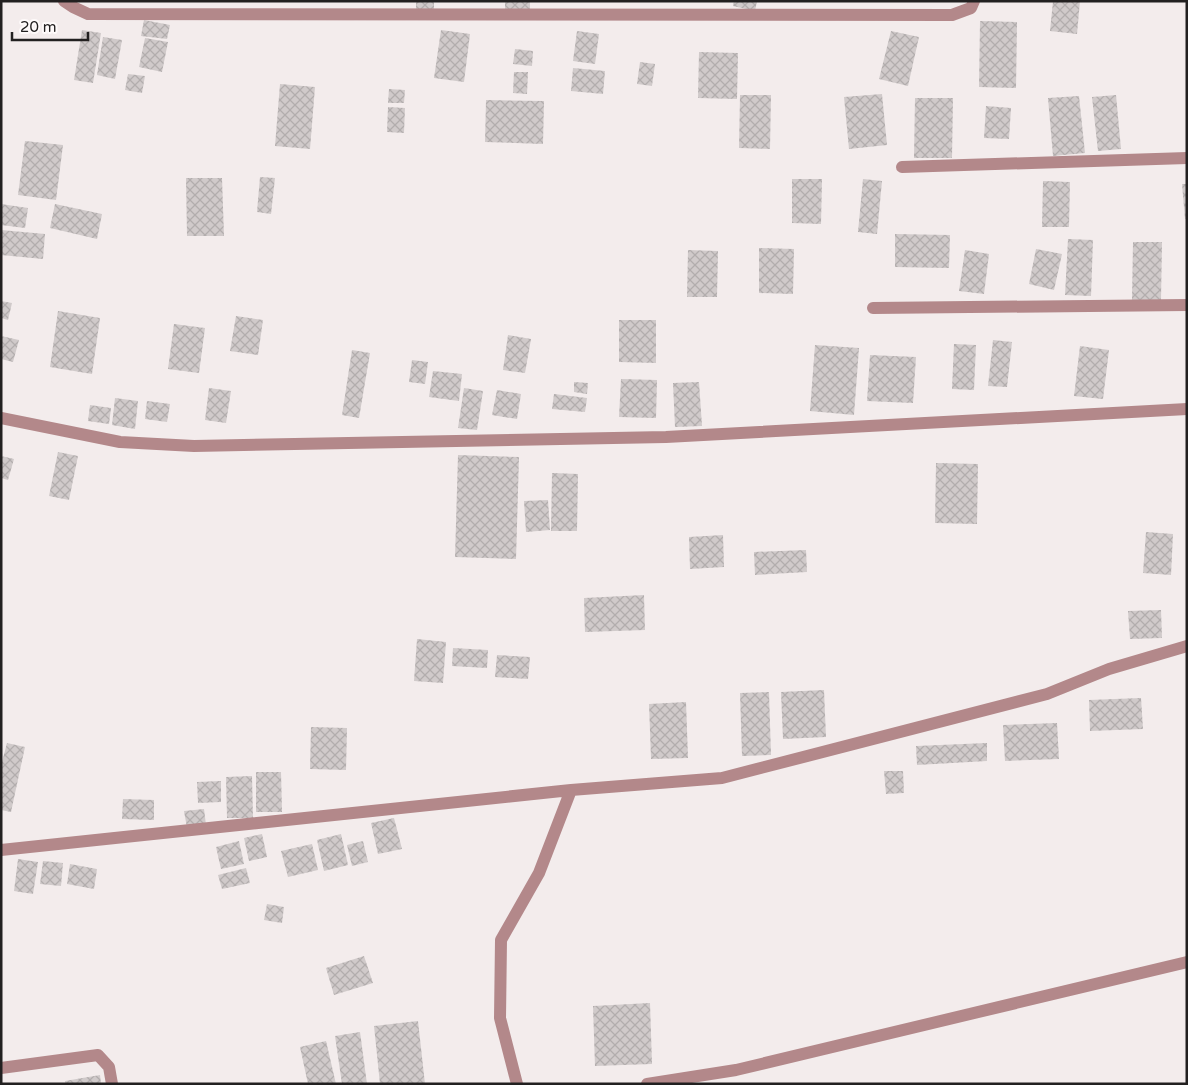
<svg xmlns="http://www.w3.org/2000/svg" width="1188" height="1085" font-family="'Varela Round',sans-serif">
<defs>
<pattern id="building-cross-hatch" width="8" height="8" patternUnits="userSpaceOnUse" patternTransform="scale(1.25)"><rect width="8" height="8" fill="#d0caca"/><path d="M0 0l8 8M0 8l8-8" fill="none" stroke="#b2adad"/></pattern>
</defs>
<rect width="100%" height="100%" fill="#f3ecec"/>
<path fill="url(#building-cross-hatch)" d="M416 1H434V9H416Z
M505 1H530V11H505Z
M734 1H757L755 11 733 6Z
M1053 1H1080L1077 34 1050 31Z
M144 20 170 25 167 39 141 36Z
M980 21 1017 22 1016 88 979 87Z
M82 30 101 33 93 83 74 80Z
M441 30 470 34 464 82 434 78Z
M577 31 599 34 595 64 573 61Z
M891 31 919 37 908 86 879 79Z
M103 37 122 40 115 79 97 75Z
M145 38 168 42 162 72 139 67Z
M515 49 533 51 532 66 513 64Z
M699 52 738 53 737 99 698 98Z
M640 62 655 64 652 86 637 84Z
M573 68 605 71 603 94 571 91Z
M514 72H528L527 94 513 93Z
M128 74 145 76 142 93 125 90Z
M280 84 315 87 310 149 275 146Z
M389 89 405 90 404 103H388Z
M882 94 887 145 849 149 844 97Z
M740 95H771L770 149 739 148Z
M1116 95 1121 149 1098 151 1092 97Z
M1079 96 1085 153 1053 156 1048 98Z
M915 98H953L952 158H914Z
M486 100 544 101 543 144 485 142Z
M986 106 1011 108 1009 139 984 138Z
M388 107 405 108 404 133 387 132Z
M25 141 63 145 56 200 18 195Z
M260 177 275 178 271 214 257 212Z
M186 178H222L224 236H187Z
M792 179H822L821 224 792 223Z
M863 179 882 181 877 234 858 232Z
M1043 181 1070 182 1069 227H1042Z
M1182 184H1187V219H1185Z
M1 204 28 208 25 228 1 225Z
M55 204 102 214 97 239 50 228Z
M1 230 45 234 43 259 1 255Z
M895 234 950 235 949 268 895 267Z
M1068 239 1093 240 1091 296 1065 295Z
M1133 242H1162L1161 300H1132Z
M759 248 794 249 793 294 759 293Z
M1036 249 1062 254 1054 290 1029 284Z
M688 250 718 251 717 297H687Z
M965 250 989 254 984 294 959 291Z
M1 301 12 303 8 320 1 318Z
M58 311 100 318 92 374 50 367Z
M236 316 263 320 258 355 230 351Z
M619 320H656V363L619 362Z
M174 324 205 328 199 373 168 369Z
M508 335 531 339 525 373 503 370Z
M1 336 19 340 13 362 1 359Z
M993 340 1012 342 1007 387 988 386Z
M954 344 976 345 974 390 952 389Z
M815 345 859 348 854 415 810 411Z
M1080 346 1109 350 1103 399 1074 396Z
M352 350 370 353 359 418 342 415Z
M870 355 916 357 913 403 867 401Z
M412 360 428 362 425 384 409 382Z
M433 371 462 374 459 401 429 397Z
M621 379 657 380 656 418 619 417Z
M574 382 588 383 587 394 574 392Z
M699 382 702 426 675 427 673 383Z
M209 388 231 391 226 423 205 420Z
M464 388 483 391 477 430 458 428Z
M497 390 521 394 517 419 492 415Z
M554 394 587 398 585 412 552 409Z
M115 398 138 401 135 429 112 425Z
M147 401 170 404 167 422 145 419Z
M90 405 111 408 109 424 88 421Z
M58 452 78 456 69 500 49 496Z
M458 455 519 457 516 559 455 557Z
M1 456 14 459 8 480 1 478Z
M936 463 978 464 977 524 935 523Z
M552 473 578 474 577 531H551Z
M548 500 550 530 526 532 524 501Z
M1146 532 1173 534 1171 575 1143 573Z
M723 535 724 567 690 569 689 537Z
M806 550 807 572 755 575 754 552Z
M644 595 645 630 585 632 584 598Z
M1161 610 1162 638 1130 639 1128 611Z
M417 639 446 642 443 683 414 681Z
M453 648 488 650 487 668 452 666Z
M497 655 530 657 528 679 495 677Z
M824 690 826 737 783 739 781 692Z
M769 692 771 755 742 756 740 693Z
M1141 698 1143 729 1090 731 1089 700Z
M686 702 688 758 651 759 649 704Z
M1057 723 1059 759 1005 761 1003 725Z
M311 727 347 728 346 770 310 769Z
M7 743 25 747 11 812 1 810V766Z
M987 743V761L917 765 916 746Z
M884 771H903L904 793 886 794Z
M256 772H281L282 812H256Z
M252 776 253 818H227L226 777Z
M221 781V802L198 803 197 782Z
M123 799 154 800V820L122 819Z
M204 809 206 825 187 828 184 811Z
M394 818 402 849 378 854 371 823Z
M262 834 267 857 249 861 244 838Z
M341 834 348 865 324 871 317 840Z
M239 841 244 864 221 869 216 847Z
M363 841 368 862 352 866 347 845Z
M312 844 318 870 288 877 281 851Z
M18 859 38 862 33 894 14 891Z
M43 861 63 863 61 886 40 884Z
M70 864 97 869 94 889 67 884Z
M246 868 250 883 222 889 218 875Z
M267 904 284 907 282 923 264 920Z
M364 956 373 983 334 995 326 968Z
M650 1003 652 1064 595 1066 593 1006Z
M418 1021 425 1084H380L374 1026Z
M360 1032 367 1084H342L335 1036Z
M326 1041 336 1084H308L300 1047Z
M100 1075 101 1084H65V1081Z"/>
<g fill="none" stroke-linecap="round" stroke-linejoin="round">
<path stroke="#b3888a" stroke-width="12" d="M64 1 73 7 88 14 952 15 971 8 974 1
M902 167 1187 158
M873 308 1187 305
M1 418 120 442 194 446 666 437 1187 409
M1 850 571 790 722 778 1047 694 1109 669 1187 646
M1 1068 98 1055 109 1067 112 1084
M517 1084 500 1018 501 940 539 873 571 790
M647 1084 736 1070 1187 962"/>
</g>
<rect width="1188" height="1085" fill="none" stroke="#222020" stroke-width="5"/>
<path d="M12 32v8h76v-8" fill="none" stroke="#222020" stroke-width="2.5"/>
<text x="20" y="32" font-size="15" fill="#222020" stroke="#fefafa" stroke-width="4" paint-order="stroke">20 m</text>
</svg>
